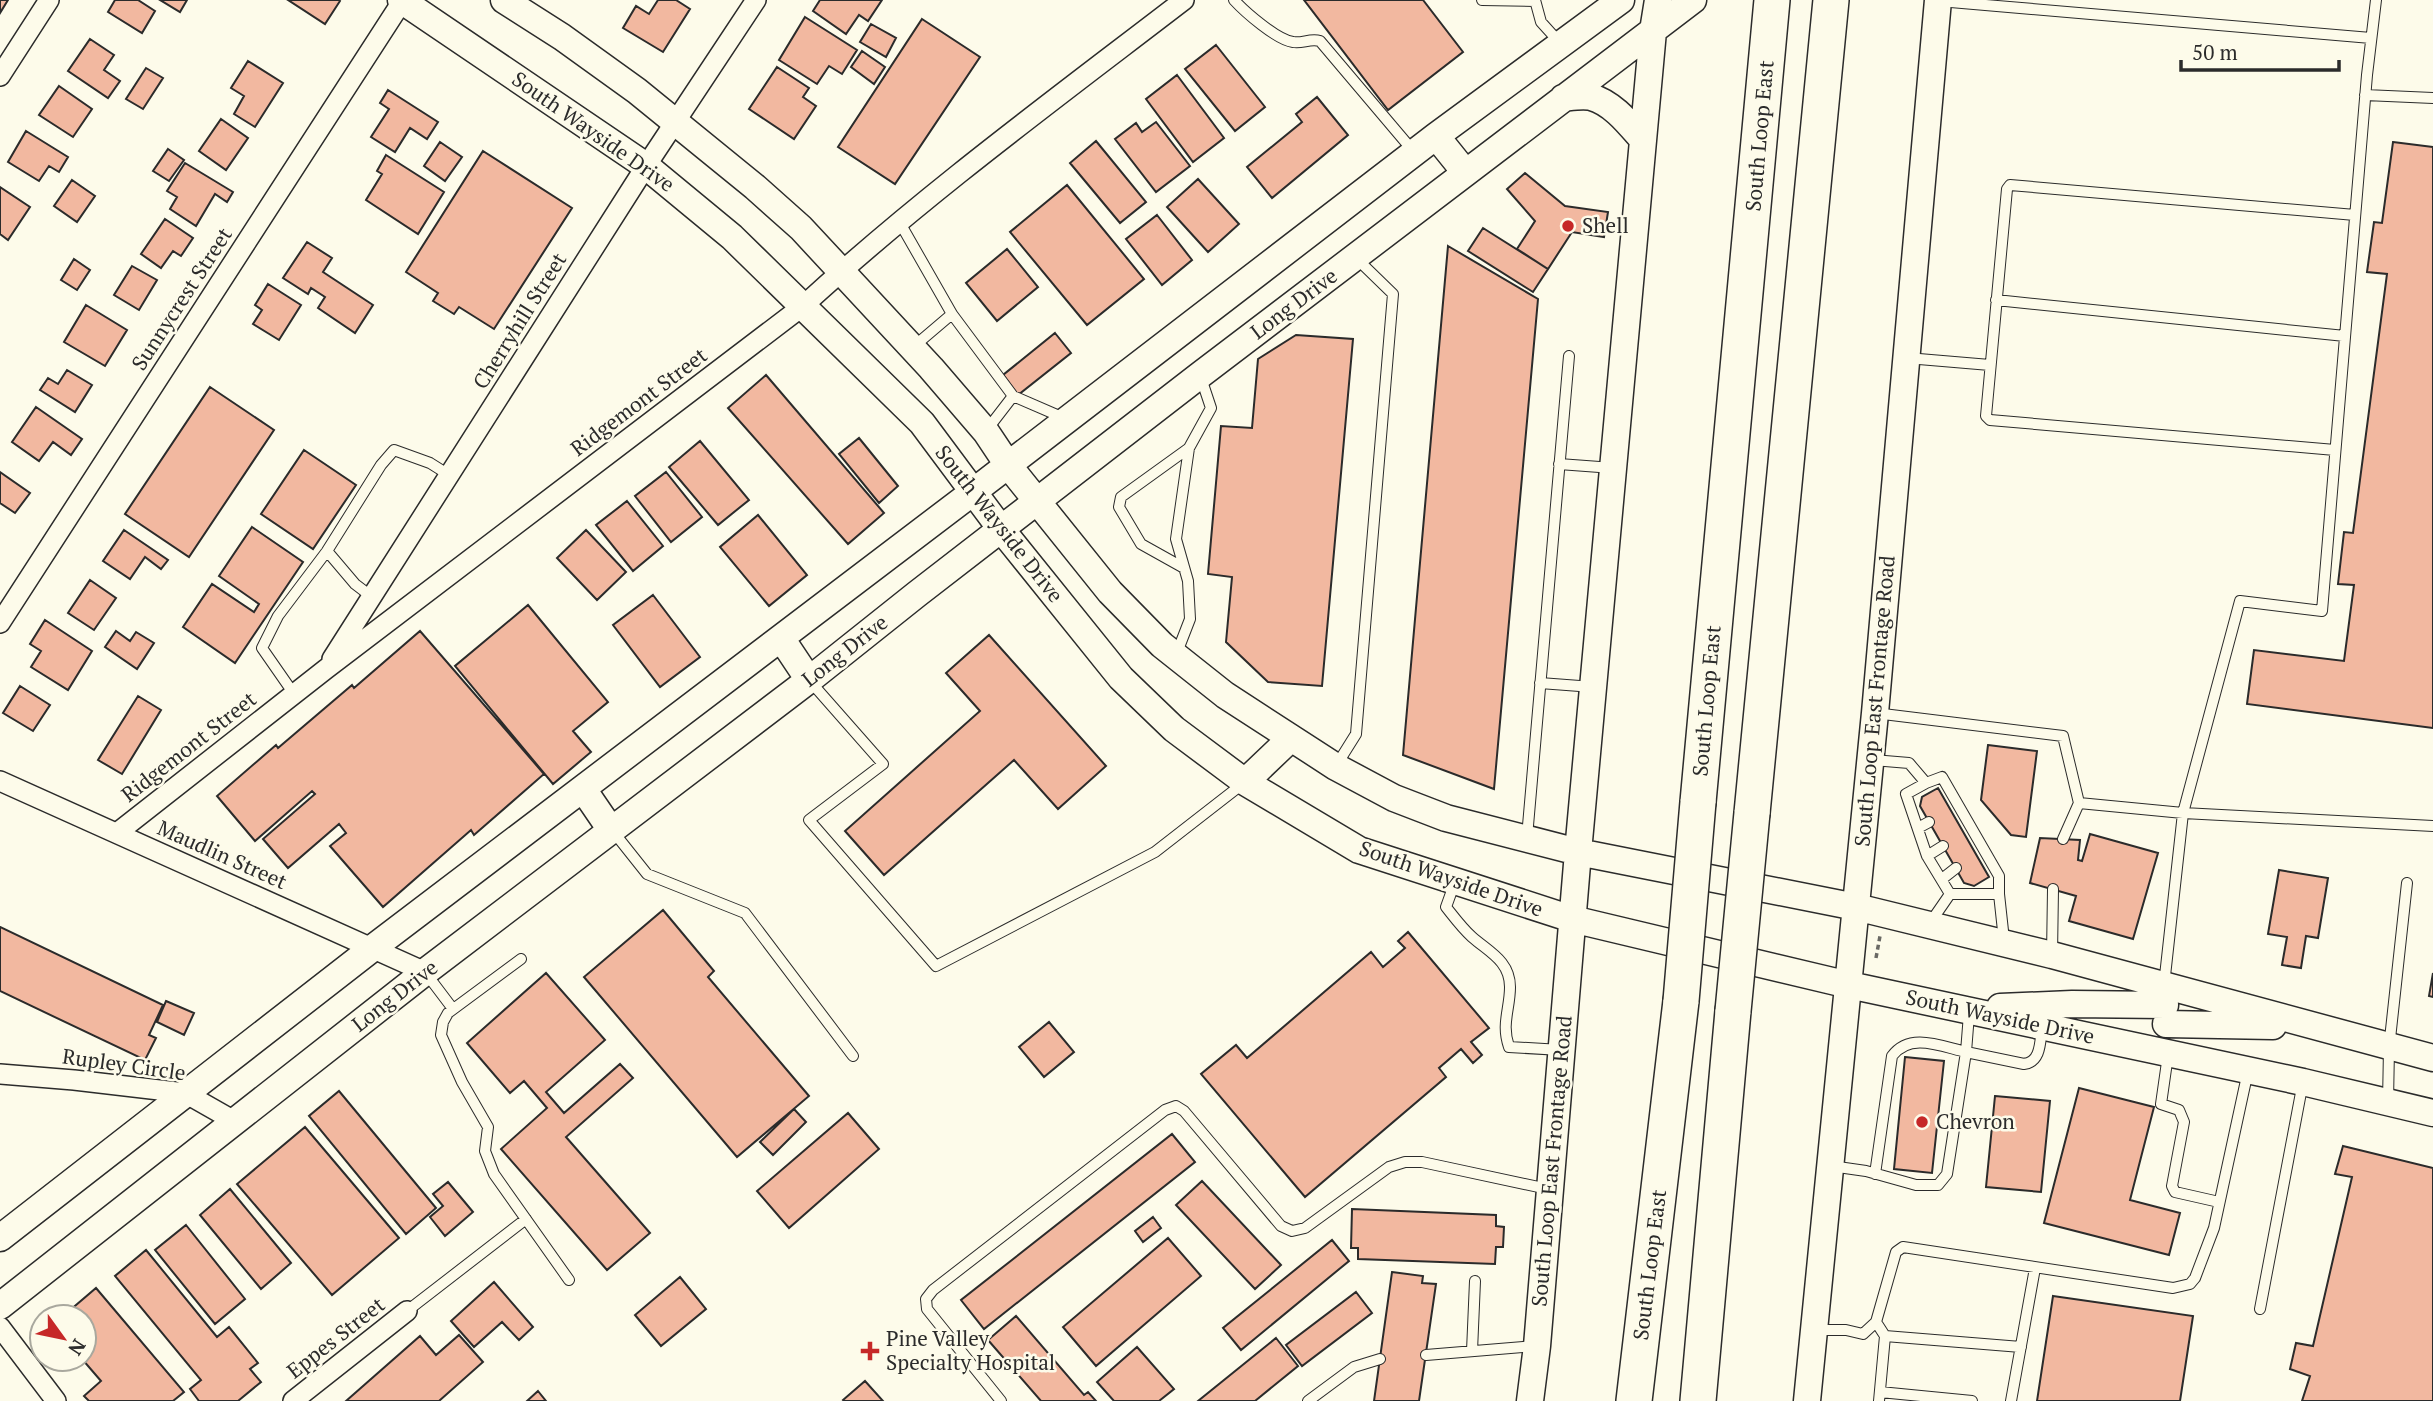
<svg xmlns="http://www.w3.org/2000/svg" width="2433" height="1401" font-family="'PT Serif',serif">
<rect width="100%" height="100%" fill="#fdfbea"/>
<path fill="#f2b8a0" stroke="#2b2b2b" stroke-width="2" d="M0 0H8L0 13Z
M115 0H138L155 11 142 33 108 12Z
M160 0H187L180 12Z
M288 0H339L340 1 325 24Z
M658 0H676L690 9 663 52 623 28 636 6 649 14Z
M820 0H882L868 21 859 15 846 34 813 11Z
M1304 0H1423L1463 52 1388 110Z
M805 17 857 50 842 74 829 66 817 84 779 60Z
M922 19 980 57 895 184 838 147Z
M871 24 896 38 886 57 860 42Z
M90 39 114 55 104 70 120 81 108 98 68 71Z
M1216 45 1265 107 1235 131 1185 69Z
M862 51 885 67 874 84 851 67Z
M248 61 283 83 255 127 234 114 244 96 231 88Z
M777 67 809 88 803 97 816 106 794 139 749 109Z
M146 68 163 78 143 109 126 99Z
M1177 75 1224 138 1193 162 1146 99Z
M59 86 92 109 73 137 39 115Z
M388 90 438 122 427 139 410 128 395 152 371 137 389 109 380 103Z
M1317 97 1348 135 1272 198 1247 167 1302 122 1296 114Z
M221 119 248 138 226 170 199 151Z
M1156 122 1190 166 1156 192 1115 139 1136 123 1142 132Z
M26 131 68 157 59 172 49 166 39 181 8 162Z
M1096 141 1146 202 1120 223 1070 163Z
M440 142 462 157 445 181 424 166Z
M2393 142 2433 147V728L2247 704 2254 650 2344 661 2354 585 2338 584 2344 532 2353 533 2387 274 2367 272 2374 222 2382 223Z
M168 149 184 160 169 181 153 171Z
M483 151 572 208 494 329 459 307 454 314 433 301 438 293 406 272Z
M386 155 444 192 418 234 366 200 382 174 377 171Z
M185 163 233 192 227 202 215 194 196 226 170 209 177 197 167 191Z
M1525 173 1565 206 1608 212 1604 237 1572 232 1548 269 1517 249 1535 221 1507 189Z
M1198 179 1239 224 1208 252 1167 207Z
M72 180 95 196 77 222 54 206Z
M1067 185 1144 279 1087 325 1010 232Z
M0 187 30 207 8 240 0 234Z
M1157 215 1192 260 1162 285 1126 239Z
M165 219 193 238 181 256 173 251 161 268 141 254Z
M1483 228 1548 269 1533 292 1468 251Z
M307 242 332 258 323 272 373 305 355 333 318 308 325 297 311 288 308 294 283 278Z
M1448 246 1538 299 1494 789 1403 755Z
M1007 249 1038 287 997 321 966 283Z
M74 259 90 270 77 290 61 280Z
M132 266 157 280 139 310 114 295Z
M268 284 301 305 279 340 253 324 262 310 255 305Z
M86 305 127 330 105 366 64 342Z
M1055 333 1071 353 1018 395 1003 375Z
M1296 335 1353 339 1322 686 1268 682 1226 642 1232 577 1208 574 1221 426 1252 428 1258 359Z
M67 370 92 385 75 412 40 390 48 378 58 384Z
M766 375 884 513 848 544 728 408Z
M210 387 274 430 189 557 125 514Z
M36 407 82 439 71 455 53 442 39 461 12 442Z
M859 438 898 486 879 503 839 454Z
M700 441 749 500 718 525 669 467Z
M304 450 356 485 313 549 261 514Z
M0 472 30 493 15 513 0 503Z
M666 472 702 517 671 542 635 496Z
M627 501 663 546 633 571 596 525Z
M758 515 807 575 769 606 720 547Z
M252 527 303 562 235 663 183 627 212 584 254 612 259 604 219 576Z
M124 530 168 560 161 569 145 557 130 579 103 561Z
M586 530 626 572 597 600 557 558Z
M90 580 116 598 94 630 68 613Z
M653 595 700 657 660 687 613 625Z
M528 605 608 702 573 731 591 752 553 784 455 666Z
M45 620 92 651 68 690 31 667 41 651 30 644Z
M116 631 130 641 136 632 154 643 137 669 105 647Z
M420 631 544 774 474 835 471 830 383 907 330 846 346 833 339 824 288 868 263 839 315 794 312 791 255 841 217 796 276 745 278 748 352 685 354 688Z
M989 635 1106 766 1058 809 1014 760 884 875 845 831 980 711 946 673Z
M20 686 50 705 33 731 3 713Z
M138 696 161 710 122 774 98 760Z
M1988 745 2037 751 2026 837 2011 835 1981 800Z
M1938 788 1989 877 1974 886 1964 883 1920 806 1922 797Z
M2090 834 2158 853 2133 939 2069 921 2076 896 2030 883 2040 838 2080 840 2078 860 2082 861Z
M2279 870 2328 878 2318 938 2306 936 2301 968 2282 965 2287 937 2268 934Z
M663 910 714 971 708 977 809 1096 737 1157 584 977Z
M0 927 163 1005 149 1035 156 1038 145 1060 0 991Z
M1408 932 1489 1028 1471 1042 1482 1055 1473 1063 1461 1049 1439 1068 1446 1077 1305 1197 1201 1074 1236 1045 1247 1058 1371 952 1383 967 1405 948 1398 941Z
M546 973 605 1040 546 1092 564 1113 620 1064 633 1078 566 1137 650 1233 607 1270 501 1149 547 1108 524 1081 510 1093 467 1043Z
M2433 973V997L2429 996Z
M166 1001 194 1013 184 1035 157 1022Z
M1049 1022 1074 1052 1044 1077 1019 1047Z
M1905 1057 1944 1061 1932 1173 1894 1169Z
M2079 1088 2154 1107 2130 1200 2180 1213 2169 1255 2044 1223Z
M339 1091 436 1208 406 1234 309 1116Z
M1995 1096 2050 1101 2041 1192 1986 1187Z
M794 1109 806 1122 773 1155 760 1142Z
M848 1113 879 1149 789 1228 757 1191Z
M305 1127 399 1238 332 1295 237 1184Z
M1172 1134 1195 1162 984 1329 961 1300Z
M2343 1146 2433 1168V1401H2302L2310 1376 2290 1369 2296 1343 2313 1346 2352 1177 2335 1174Z
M1202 1181 1281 1265 1255 1289 1176 1205Z
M448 1182 473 1212 445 1236 430 1217 443 1206 433 1194Z
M230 1189 291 1263 261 1289 200 1215Z
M1352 1209 1496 1215V1226L1504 1227 1503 1247H1496L1495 1264 1358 1259V1248H1351Z
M1153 1217 1161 1228 1143 1242 1135 1231Z
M186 1225 245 1299 215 1324 155 1250Z
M1168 1238 1201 1276 1096 1366 1063 1327Z
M1332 1240 1349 1261 1241 1350 1223 1328Z
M146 1250 217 1337 229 1327 258 1363 250 1369 261 1382 238 1401H199L190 1389 201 1380 115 1276Z
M1392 1272 1423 1276 1422 1283 1436 1284 1419 1401H1374Z
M680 1277 706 1309 661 1346 635 1315Z
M494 1282 533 1327 519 1340 502 1322 474 1347 451 1321Z
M96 1288 184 1392 173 1401H89L84 1396 101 1381 82 1359H84V1317H62Z
M1356 1292 1372 1313 1302 1366 1286 1345Z
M2053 1296 2193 1316 2180 1401H2037Z
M1016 1316 1084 1395 1088 1392 1096 1401H1041L988 1340Z
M459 1335 483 1362 439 1401H346L420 1336 436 1355Z
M1276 1338 1298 1366 1255 1401H1198Z
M1137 1347 1174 1389 1159 1401H1114L1097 1382Z
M865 1381 883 1401H844L843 1400Z
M538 1391 546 1401H527Z"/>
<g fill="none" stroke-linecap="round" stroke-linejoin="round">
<defs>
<path id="lane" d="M1234 0C1245 12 1277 40 1293 42 1302 44 1310 38 1320 41L1414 152
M1482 0 1535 1
M1535 0 1541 22 1560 43
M1939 1 2371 38
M2365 95 2433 98
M900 223 952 314 912 348
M1996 300 2345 336
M952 314 1013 396 986 431
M1907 358 1990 365
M1013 396 1064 418
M2335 450 1990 420 1986 416 2007 189 2010 185 2355 215
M1559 464 1613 468
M1184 568 1141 544 1119 507 1121 497 1189 448
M372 597 355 584 327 551 381 465 394 450 430 463 449 475
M1176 655 1190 619 1188 581 1176 539 1189 448 1211 408 1201 378
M809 680 883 764 809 820 936 966 1155 852 1245 782
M1540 683 1593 687
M294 694 262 648 278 616 327 551
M1875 713 2063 736 2079 803 2063 839
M1873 760 1909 763 1926 783
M1336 766 1356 734 1393 294 1356 258
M2079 803 2183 813 2433 826
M1918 828 1929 822
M612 830 647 874 745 913 853 1056
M1527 837 1569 356
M1927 856 1943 846
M1942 879 1956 868
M1455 882 1446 907C1454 917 1462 928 1472 937 1489 952 1510 961 1510 987 1510 1009 1501 1024 1509 1047L1561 1050
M1999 894V876L1942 777 1926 783 1906 794 1927 856 1950 894H1999L2004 940
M1930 923 1950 894
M2052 955 2053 889
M521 959 448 1013 443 1022 441 1035 462 1082 488 1127 485 1151 494 1174 569 1280
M425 972 453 1009
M2164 985 2183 813 2240 601 2322 611 2367 75 2376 0
M2168 1055 2161 1104 2179 1110 2184 1122 2172 1186 2175 1192 2219 1202
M2388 1102 2389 1048 2407 883
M1831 1166 1866 1171 1916 1185H1938L1947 1174 1966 1052 2024 1064C2041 1062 2040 1042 2042 1028
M1875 1174 1892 1056C1910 1032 1940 1046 1966 1052L1969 1014
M2260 1309 2303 1082
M407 1311 526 1219
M1876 1322 1885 1336 1879 1401
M1815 1330H1846L1863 1334 1876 1322 1896 1252 1903 1247 2173 1288 2190 1284 2195 1278 2214 1228 2248 1071
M1885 1336 2021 1347
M1472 1351 1475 1281
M1426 1355 1536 1346
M1880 1392 1972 1401
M1001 1401 927 1309 926 1299 933 1290 1165 1110 1176 1106 1184 1111 1281 1226 1292 1231 1305 1228 1389 1167 1405 1162H1422L1548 1189
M1308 1401 1354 1367 1380 1359
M2011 1401 2035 1268"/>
<path id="street" d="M0 76 49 0
M0 623 403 0
M332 659 646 166 756 0
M0 781 425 972
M117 833 326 669 803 306C923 196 1055 99 1184 0
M0 1074 74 1080 185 1093 236 1122
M0 1327 56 1401
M293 1401 407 1311"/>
<path id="secondary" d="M401 0 646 166 732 237 922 423 1001 529 1121 678 1174 729 1245 782 1359 850 1572 919 1849 985 2303 1082 2433 1113
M504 0 562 37 637 91 755 187 801 228 931 368 986 432 1008 465 1110 592 1162 645 1225 695 1336 767 1394 798 1446 818 1578 852 1856 907 2052 955 2433 1058
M1563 98C1572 97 1583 95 1591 97 1613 103 1629 124 1643 140
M1436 136 1465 172
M781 638 809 680
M1245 782 1290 739
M583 789 611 830
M2000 1007 2072 1004 2165 1005
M2166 1024 2273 1026
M0 1238 374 947 973 492 1436 136 1621 0
M0 1306 425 972 809 680 917 594 1200 375 1693 0
M1530 1401 1537 1346 1578 852 1653 31 1658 0
M1807 1401 1875 713 1938 0"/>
<path id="highway" d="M1698 802 1772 0
M1752 813 1831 0
M1634 1401 1681 1001
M1698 1401 1733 1011"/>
</defs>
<use href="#lane" stroke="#2b2b2b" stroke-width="12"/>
<use href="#street" stroke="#2b2b2b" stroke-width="22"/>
<use href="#secondary" stroke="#2b2b2b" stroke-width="29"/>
<use href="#highway" stroke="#2b2b2b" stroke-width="38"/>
<path stroke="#6a6964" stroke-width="3.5" stroke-dasharray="5 3.5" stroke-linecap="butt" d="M1876 958 1880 936"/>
<use href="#lane" stroke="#fdfbea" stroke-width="10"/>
<use href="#street" stroke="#fdfbea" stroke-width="19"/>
<use href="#secondary" stroke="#fdfbea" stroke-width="26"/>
<use href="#highway" stroke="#fdfbea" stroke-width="35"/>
<defs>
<path id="highway-bridge" d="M1681 1001 1698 802
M1733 1011 1752 813"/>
</defs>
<use href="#highway-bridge" stroke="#2b2b2b" stroke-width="38" stroke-linecap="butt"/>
<use href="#highway-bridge" stroke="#fdfbea" stroke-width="35"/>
</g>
<g fill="#c62828" stroke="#fdfbea" stroke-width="2.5">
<circle cx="1568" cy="226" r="7"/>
<circle cx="1922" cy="1122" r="7"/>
<path d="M866.5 1340.5h7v7h7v7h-7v7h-7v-7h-7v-7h7z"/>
</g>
<g text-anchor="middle" stroke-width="5" stroke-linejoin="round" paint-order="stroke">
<g font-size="21" fill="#2b2b2b" stroke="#fdfbea">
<text transform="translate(593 132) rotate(35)" y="7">South Wayside Drive</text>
<text transform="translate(1760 136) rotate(-85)" y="7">South Loop East</text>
<text transform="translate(182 299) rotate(-57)" y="7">Sunnycrest Street</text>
<text transform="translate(1294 304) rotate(-37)" y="7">Long Drive</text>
<text transform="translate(520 321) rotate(-58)" y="7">Cherryhill Street</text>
<text transform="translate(639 402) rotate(-37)" y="7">Ridgemont Street</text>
<text transform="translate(999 524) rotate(52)" y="7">South Wayside Drive</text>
<text transform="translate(845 651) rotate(-38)" y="7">Long Drive</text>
<text transform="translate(1707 701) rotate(-85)" y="7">South Loop East</text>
<text transform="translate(1875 701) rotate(-85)" y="7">South Loop East Frontage Road</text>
<text transform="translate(189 747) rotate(-38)" y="7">Ridgemont Street</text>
<text transform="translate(222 855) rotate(24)" y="7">Maudlin Street</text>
<text transform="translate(1451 879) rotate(19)" y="7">South Wayside Drive</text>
<text transform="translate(395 996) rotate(-38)" y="7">Long Drive</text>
<text transform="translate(2000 1017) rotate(12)" y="7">South Wayside Drive</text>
<text transform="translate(124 1065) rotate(8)" y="7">Rupley Circle</text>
<text transform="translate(1552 1161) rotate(-85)" y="7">South Loop East Frontage Road</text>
<text transform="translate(1650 1265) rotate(-83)" y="7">South Loop East</text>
<text transform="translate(336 1338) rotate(-38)" y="7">Eppes Street</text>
</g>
<g font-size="21" fill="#2b2b2b" stroke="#fdfbea" text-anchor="start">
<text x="1582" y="233">Shell</text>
<text x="1936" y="1129">Chevron</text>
<text x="886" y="1346">Pine Valley<tspan x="886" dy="24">Specialty Hospital</tspan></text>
</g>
</g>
<g transform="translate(63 1338) rotate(123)"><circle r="33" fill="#fdfbea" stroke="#a9a89e" stroke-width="2"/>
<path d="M0-5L12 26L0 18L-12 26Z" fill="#c62828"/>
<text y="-10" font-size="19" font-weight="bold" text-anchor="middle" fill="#2b2b2b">N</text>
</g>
<path d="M2181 60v10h158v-10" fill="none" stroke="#2b2b2b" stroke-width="3.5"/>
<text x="2192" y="60" font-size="21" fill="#2b2b2b" stroke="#fdfbea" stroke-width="5" paint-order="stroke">50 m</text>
</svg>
